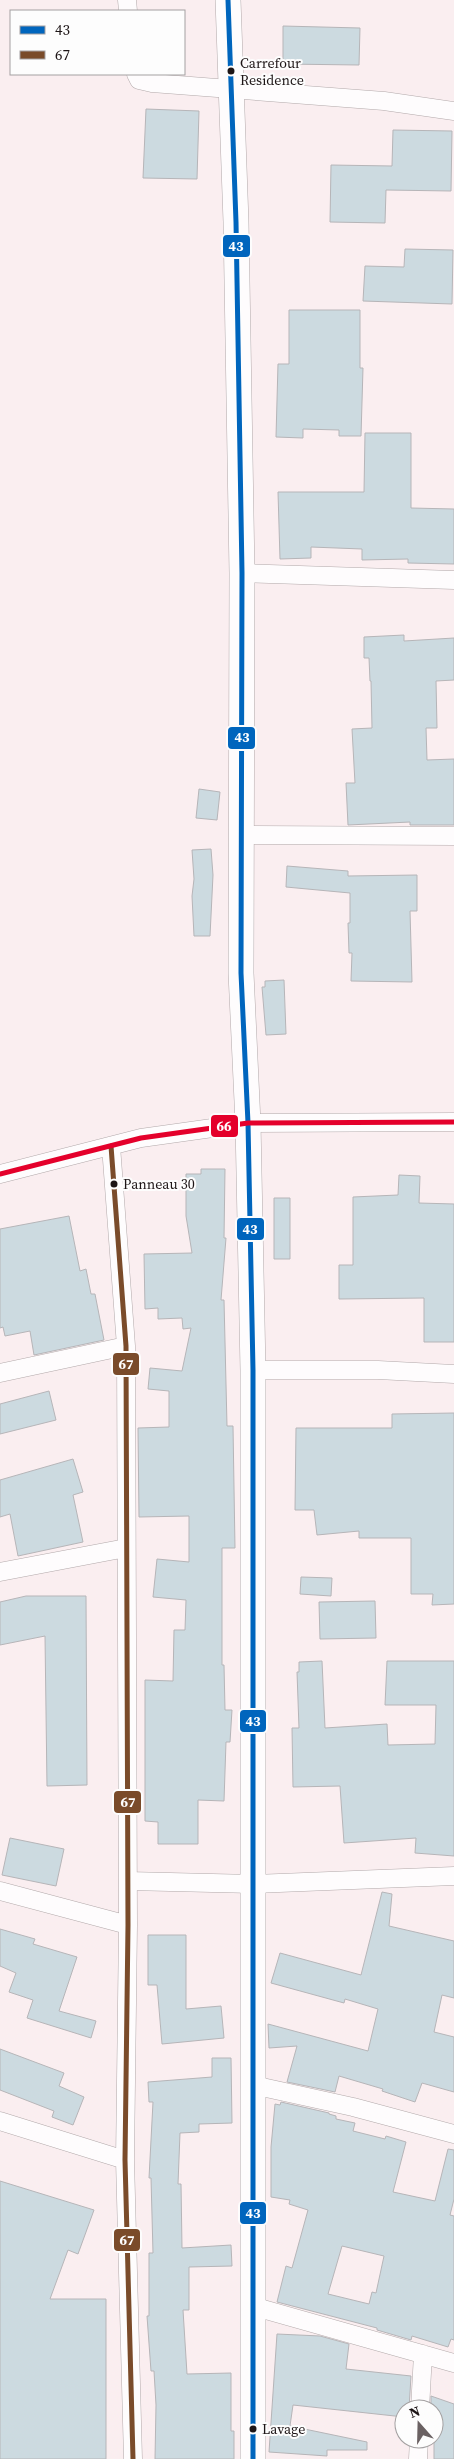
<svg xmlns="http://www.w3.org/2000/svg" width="454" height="2459" font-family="'Source Serif 4',serif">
<rect width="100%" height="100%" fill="#faeef0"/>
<path fill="#ccdae0" stroke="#b6b5b8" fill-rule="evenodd" d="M283 26 360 28 359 65 283 64Z
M146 109 199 111 197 179 143 178Z
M393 130 452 131 451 191 386 190 385 223 330 222 331 165 392 166Z
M405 249 453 250 452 304 363 301 365 266 404 267Z
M289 310H360V368H363L361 436H339V430L303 429V438L276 437 278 364H289Z
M365 433H411V508L454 509V564L408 563V559L362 560V549L311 547V558L280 559 278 492H364Z
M404 635V641L454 638V680L436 681 437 728H426L427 760 454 759V825H410V822L348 825 346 783H355L352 729 372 728 371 681H370L369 658H364V637Z
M199 789 220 792 217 820 196 818Z
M211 849 213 875 210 936H194L192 896 194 879 192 850Z
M287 866 348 871V876L417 875V911H410L412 982 351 981 352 953H349L348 923H350V893L286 887Z
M284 980 286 1034 266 1035 262 987H265V981Z
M201 1169H225L224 1238H226L221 1300H224L227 1426H233L235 1548H222V1665H224L225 1710H232L230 1742H226L224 1801 198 1800V1844H158V1822L145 1821V1680L173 1681 174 1630H185L186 1600 153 1597 157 1559 189 1562V1516L139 1517 138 1428 169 1427V1391L148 1389 150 1368 182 1371 191 1328 183 1329 182 1318 158 1319V1308L145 1309 144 1254 192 1253 186 1216V1174H201Z
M399 1175 420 1176 419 1203 454 1204V1342H424V1298L339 1299V1265H353V1197L398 1195Z
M274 1198H290V1259H274Z
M69 1216 80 1271 86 1269 91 1294H95L104 1340 34 1355 30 1331 5 1336 3 1327 0 1328V1229Z
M49 1391 56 1420 0 1434V1404Z
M454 1413V1604L432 1605 433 1594H411V1538H359V1531L317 1535 314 1510H295L296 1428H392V1414Z
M73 1459 83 1492 73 1495 83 1542 18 1556 10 1514 0 1517V1480Z
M301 1577 332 1578 331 1596 300 1594Z
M26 1596H86L87 1785 47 1786 45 1636 0 1645V1602Z
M375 1601 376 1638 320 1639 319 1602Z
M322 1661 325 1728 387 1724 388 1745 435 1744 436 1705H385L387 1661H454V1856L415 1853 416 1838 344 1843 340 1786 293 1787 292 1728H299L297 1672H299V1662Z
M10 1838 64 1849 56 1886 2 1875Z
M382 1892 392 1894 389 1926 454 1941V1998L442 1995 434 2032 454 2037V2092L422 2083 415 2102 382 2091 383 2089 339 2076 335 2092 287 2082 297 2046 269 2048 268 2024 368 2051 378 2009 345 1999 344 2003 271 1983 280 1953 361 1975Z
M0 1929 35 1939 33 1944 77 1957 59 2011 96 2021 91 2038 27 2018 33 2000 9 1992 16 1973 0 1966Z
M148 1935H186V2009L221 2006 224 2038 162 2044 157 1985H148Z
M0 2049 64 2073 59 2086 84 2097 73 2125 52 2117 54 2111 0 2090Z
M212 2058H231L232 2123 199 2124V2132L180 2133 178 2184H181L182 2248 231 2245 232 2266 189 2267V2310H183L187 2374 231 2373V2431H234V2459H155L156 2405 154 2371H151L147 2316H149V2253H153L151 2178H149L153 2102H149L148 2082 212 2077Z
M281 2102 329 2113V2114L336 2116V2119L355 2123 353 2131 385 2139 386 2136 406 2142 393 2192 435 2201 448 2149 454 2150V2199L450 2215 454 2216V2340L451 2339 448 2347 412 2336 411 2340 377 2330V2328L277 2302 286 2266 292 2268 308 2210 289 2204 290 2200 271 2197V2147L275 2104 280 2105ZM342 2246 384 2256 376 2293 372 2292 369 2304 328 2294Z
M0 2181 94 2210 78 2254 68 2250 50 2299H106V2459H0Z
M277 2334 320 2336 349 2344 346 2369 411 2376 409 2409H404V2417L293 2405 290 2426 367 2442V2450H327V2456L269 2452Z
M431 2396 454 2404V2459H434V2409H431Z"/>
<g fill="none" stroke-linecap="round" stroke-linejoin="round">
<defs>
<path id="street" d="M127 0 128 11
M136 74 139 80 152 83 384 101 454 111
M242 573 454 580
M242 835 454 836
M111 1146 126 1346 128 1925 125 2160 133 2459
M0 1174 141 1138 248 1123 454 1122
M253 1370H378L454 1374
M0 1373 126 1346
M0 1572 126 1548
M128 1881 254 1884 454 1876
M0 1891 128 1925
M253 2085 353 2107 454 2134
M0 2121 125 2160
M252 2306 454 2363
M420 2409 423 2354
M418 2459 419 2439"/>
<path id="secondary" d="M228 0 236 222 242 573 241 973 248 1123 253 1370V2459"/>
</defs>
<use href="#street" stroke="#b2a9aa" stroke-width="19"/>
<use href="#secondary" stroke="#b2a9aa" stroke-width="26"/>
<use href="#street" stroke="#fefcfd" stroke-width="18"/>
<use href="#secondary" stroke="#fefcfd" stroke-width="25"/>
<defs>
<path id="bus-1" d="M228 0 236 222 242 573 241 973 248 1123 253 1370V2459"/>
<path id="bus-2" d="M111 1146 126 1346 128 1925 125 2160 133 2459"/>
<path id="bus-3" d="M0 1174 141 1138 248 1123 454 1122"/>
</defs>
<use href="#bus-1" stroke="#fdfdfd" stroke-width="9"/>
<use href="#bus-2" stroke="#fdfdfd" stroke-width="9"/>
<use href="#bus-3" stroke="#fdfdfd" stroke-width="9"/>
<use href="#bus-1" stroke="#0065bd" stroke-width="5"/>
<use href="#bus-2" stroke="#7a4b2a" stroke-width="5"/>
<use href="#bus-3" stroke="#e4002b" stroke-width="5"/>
</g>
<g fill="#1d1516" stroke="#fdfdfd" stroke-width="2">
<circle cx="231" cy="71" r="4.5"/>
<circle cx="114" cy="1184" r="4.5"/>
<circle cx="253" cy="2429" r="4.5"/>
</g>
<g text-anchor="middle" stroke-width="4" stroke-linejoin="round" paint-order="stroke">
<g font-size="14" fill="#1d1516" stroke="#fdfdfd" text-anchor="start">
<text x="240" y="68">Carrefour<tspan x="240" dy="17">Residence</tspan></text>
<text x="123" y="1189">Panneau 30</text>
<text x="262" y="2434">Lavage</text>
</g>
</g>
<g stroke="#fdfdfd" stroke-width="2">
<rect x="222" y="234" width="29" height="24" rx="5" fill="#0065bd"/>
<rect x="227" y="726" width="29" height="24" rx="5" fill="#0065bd"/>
<rect x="210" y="1114" width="29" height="24" rx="5" fill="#e4002b"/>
<rect x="236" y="1217" width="29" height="24" rx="5" fill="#0065bd"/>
<rect x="112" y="1352" width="28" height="24" rx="5" fill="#7a4b2a"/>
<rect x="239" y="1709" width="28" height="24" rx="5" fill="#0065bd"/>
<rect x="113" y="1790" width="29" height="24" rx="5" fill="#7a4b2a"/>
<rect x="239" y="2201" width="28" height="24" rx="5" fill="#0065bd"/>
<rect x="113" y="2228" width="28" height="24" rx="5" fill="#7a4b2a"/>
</g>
<g font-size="14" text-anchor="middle" font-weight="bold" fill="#fff">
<text x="236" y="251">43</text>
<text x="242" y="742">43</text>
<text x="224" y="1131">66</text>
<text x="250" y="1234">43</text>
<text x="126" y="1369">67</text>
<text x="253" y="1726">43</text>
<text x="128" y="1807">67</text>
<text x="253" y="2218">43</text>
<text x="127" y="2245">67</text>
</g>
<rect x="10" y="10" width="175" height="65" fill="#fdfdfd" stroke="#a3a0a1"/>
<rect x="20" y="26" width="25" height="8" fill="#0065bd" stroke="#a3a0a1"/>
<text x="55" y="35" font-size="15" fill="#1d1516">43</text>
<rect x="20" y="51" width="25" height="8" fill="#7a4b2a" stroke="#a3a0a1"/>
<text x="55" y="60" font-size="15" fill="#1d1516">67</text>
<g transform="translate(419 2424) rotate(340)"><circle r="24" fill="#fdfdfd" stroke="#a3a0a1"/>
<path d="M0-4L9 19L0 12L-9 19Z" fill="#6a6162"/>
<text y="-8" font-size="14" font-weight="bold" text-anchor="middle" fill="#1d1516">N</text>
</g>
</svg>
